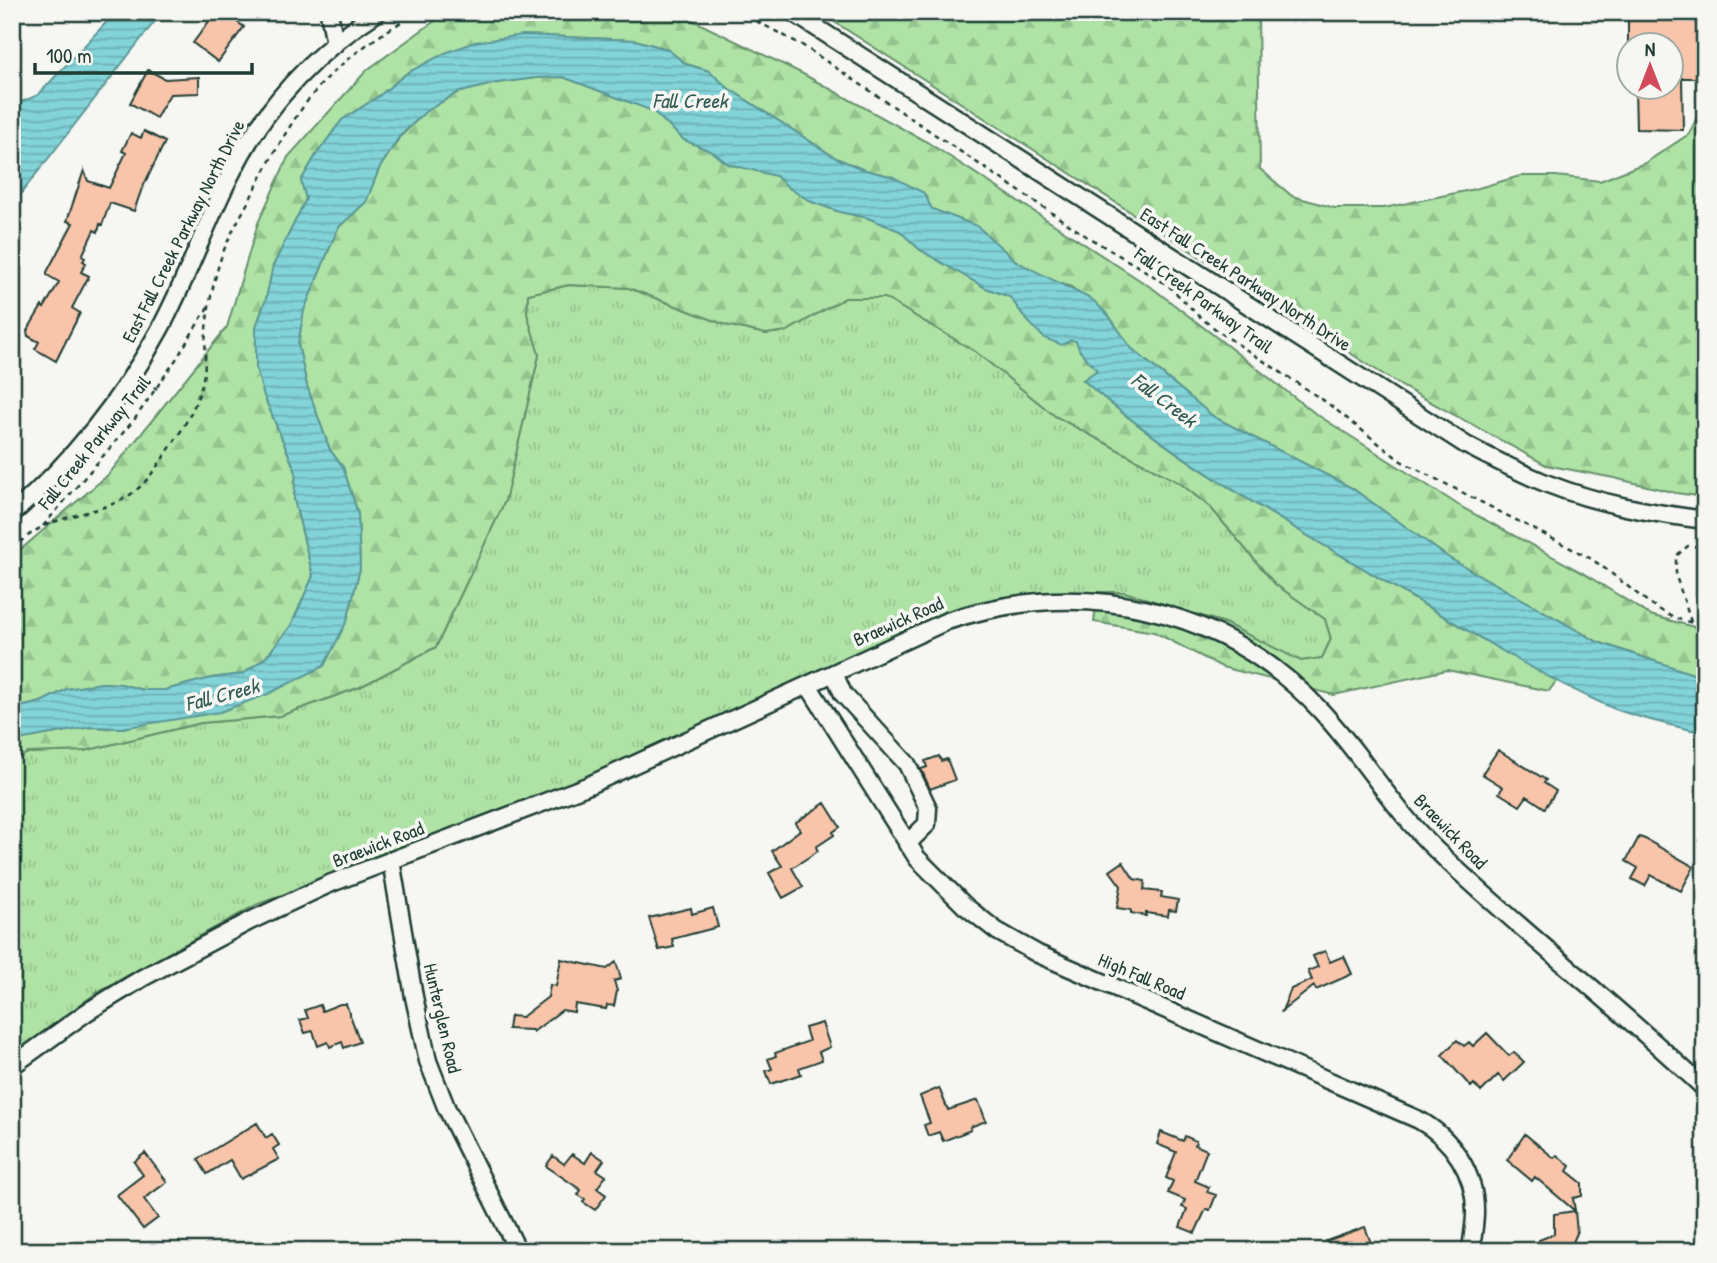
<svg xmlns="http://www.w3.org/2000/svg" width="1717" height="1263" font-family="'Patrick Hand',sans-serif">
<defs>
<pattern id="grass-tufts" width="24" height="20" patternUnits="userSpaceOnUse" patternTransform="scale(1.75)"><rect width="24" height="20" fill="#aee3a5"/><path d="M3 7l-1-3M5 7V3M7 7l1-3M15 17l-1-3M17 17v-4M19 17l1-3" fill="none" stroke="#95c48f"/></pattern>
<pattern id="forest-firs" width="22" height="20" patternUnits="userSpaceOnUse" patternTransform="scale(1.75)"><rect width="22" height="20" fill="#aee3a5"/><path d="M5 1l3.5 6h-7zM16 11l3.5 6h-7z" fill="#95c48f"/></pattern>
<pattern id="water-rules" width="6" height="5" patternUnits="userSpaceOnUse" patternTransform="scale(1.75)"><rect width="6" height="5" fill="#83d4d9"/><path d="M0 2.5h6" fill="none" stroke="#6badb1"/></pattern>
</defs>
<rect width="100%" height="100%" fill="#f6f6f2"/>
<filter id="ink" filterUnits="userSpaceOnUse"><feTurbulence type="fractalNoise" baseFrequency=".0143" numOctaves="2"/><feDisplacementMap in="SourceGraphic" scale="14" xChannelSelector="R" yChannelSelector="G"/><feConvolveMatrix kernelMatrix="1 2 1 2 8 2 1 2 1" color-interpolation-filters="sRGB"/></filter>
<g filter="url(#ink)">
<path fill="url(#grass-tufts)" stroke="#66906c" stroke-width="2" d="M569 285 629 288 726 325 766 334 787 331 845 298H885L976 352 1055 416 1180 483 1211 508 1275 584 1325 619 1331 639 1322 658 1301 661 1224 623 1124 592H1041L979 603 552 792 256 905 96 993 12 1056V761L27 753 84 751 201 723 280 716 360 687 436 647 505 501 539 355 527 314 528 294Z"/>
<path fill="url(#forest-firs)" stroke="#66906c" stroke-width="2" d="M447 12H657L684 16 803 74 927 142 1155 290 1316 414 1463 508 1583 573 1650 615 1705 630V678L1598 642 1449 558 1352 488 1214 417 1131 348 1109 316 1071 287 1045 278 1017 262 977 226 932 209 893 177 862 169 836 158 728 88 709 71 686 64 667 49 635 40 523 35 407 73 379 96 342 120 316 155 301 181 306 199 273 266 266 299 256 327 264 396 296 472 294 499 313 576 291 626 266 657 243 674 211 678 165 690H143L121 684 102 683 68 689 41 702 12 709V557L109 474 227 327 258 223 288 157 367 70Z
M819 12H1258L1260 169 1292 196 1335 208H1384L1475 189 1520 176H1556L1600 181 1645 163 1689 134 1705 101V497L1676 493 1614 478 1546 465 1403 387Z
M563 77 653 111 684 140 713 152 728 164 777 176 789 188 812 202 840 212 868 218 900 231 919 249 949 267 986 288 1010 297 1026 319 1076 341 1080 351 1098 370 1083 380C1168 455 1267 512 1364 569 1428 607 1491 646 1557 680L1549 691 1447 670 1334 695 1222 667 1154 632 1094 622 1098 592H1124L1224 623 1301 661 1322 658 1331 639 1325 619 1275 584 1211 508 1180 483 1055 416 976 352 885 298H845L787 331 766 334 726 325 629 288 569 285 528 294 527 314 539 355 505 501 436 647 360 687 280 716 201 723 84 751 28 753 12 761V741L90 727 122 728 166 719 347 621 360 568 358 514 343 467 330 450 307 386 298 344 304 310 338 228 366 202 379 169 400 137 425 112 457 93 497 83 536 78Z"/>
<path fill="url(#water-rules)" stroke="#5b9897" stroke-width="2" d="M116 12H162L12 205V106L38 95Z
M523 35 635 40 667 49 686 64 709 71 728 88 836 158 862 169 893 177 924 193 932 209 977 226 1017 262 1093 300 1109 316 1131 348 1214 417 1352 488 1449 558 1598 642 1705 678V733C1678 727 1632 717 1608 706 1531 672 1459 624 1386 582 1282 520 1174 460 1083 380L1097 370 1080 351 1076 341 1071 340 1062 345 1044 338 1026 319 1010 297 986 288 949 267 919 249 900 231 868 218 840 212 812 202 789 188 776 176 728 164 713 152 684 140 653 111 563 77 536 78 497 83 457 93 425 112 399 137 379 169 366 202 338 228 304 310 298 344 307 386 330 450 343 467 358 514 360 568 347 621 324 666 268 694 220 712 122 728 90 727 12 741V709L41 702 67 689 102 683 121 684 143 690H165L211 678 243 674 266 657 291 626 313 576 294 499 296 472 264 396 256 368V327L266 299 273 266 306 199 301 181 316 155 342 120 379 96 407 73 445 53 475 42Z"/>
<path fill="#f8c4aa" stroke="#1f3d34" stroke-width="2" d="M216 12H224L244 27 218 62 193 43Z
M1628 12H1697V78H1682L1683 130 1636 129 1635 88H1671V46H1628Z
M148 70 165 79 199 77V93L170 94 156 118 130 103Z
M144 131 165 142 141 191 134 211 110 203 102 225 100 224 98 232 94 230 82 256 85 258 83 261 86 263 81 272 89 276 72 308 80 313 56 361 35 349 39 342 28 336 27 331 42 306 44 308 59 282 47 275V272L73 223 67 221 84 170 88 181 109 188 126 153 122 151 131 133 141 138Z
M1498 750 1546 780 1544 783 1556 791 1545 808 1527 796 1520 806 1499 793 1503 787 1482 774Z
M939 756 941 761 947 759 955 780 930 789 921 769 927 767 925 761Z
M825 803 840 827 833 832 834 835 816 847 818 851 792 868 803 887 783 898 769 873 782 866 772 851 800 830 795 823Z
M1639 837 1645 839 1694 867 1681 891 1651 875 1645 886 1632 879 1638 868 1626 861Z
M1123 862 1134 879 1145 881 1144 890 1162 892 1161 897 1178 900 1176 911 1169 910 1168 916 1146 913V916L1131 913V910L1117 908 1121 886 1110 871Z
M691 908 692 914 713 908 718 927 672 939 674 947 659 950 649 918Z
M1325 951 1330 962 1344 956 1352 974 1316 990 1314 986 1282 1011 1291 989 1312 980 1308 971 1318 967 1313 956Z
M561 959 607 969 616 962 621 979 614 981 617 991 614 1006 607 1005 606 1009 575 1004 574 1012 562 1010 533 1032 532 1030 508 1029 510 1016 522 1017 548 997 550 985 556 986Z
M340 1004H346L360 1042 344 1048 342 1042 330 1047 328 1042 318 1046 313 1031 305 1033 300 1020 308 1018 305 1010 320 1005 322 1011Z
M822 1023 830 1047 819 1052 822 1060 799 1068 801 1074 771 1084 766 1071 772 1069 768 1059 776 1056 775 1053 809 1041 805 1028Z
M1487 1033 1509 1056 1514 1052 1524 1062 1504 1081 1498 1075 1481 1092 1474 1084 1471 1087 1442 1055 1457 1040 1464 1046 1469 1042 1473 1046Z
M939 1088 948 1110 978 1100 986 1121 970 1127 971 1130 943 1141 939 1132 928 1136 924 1125 930 1123 920 1096Z
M257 1123 266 1138 272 1134 279 1145 273 1149 279 1159 241 1179 230 1160 207 1174 198 1159Z
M1161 1132 1183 1141 1185 1136 1196 1141 1195 1145 1207 1150 1195 1181 1209 1187 1207 1192 1216 1195 1210 1210 1206 1209 1195 1233 1180 1227 1187 1209 1182 1207 1185 1200 1168 1193 1173 1181 1166 1178 1176 1152 1157 1144Z
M1525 1134 1554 1158 1557 1155 1570 1166 1567 1171 1582 1183V1196L1573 1198 1575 1211 1535 1177 1532 1181 1507 1160Z
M592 1152 604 1160 597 1170 606 1176 597 1188 606 1195 595 1210 583 1202 585 1199 578 1195 581 1190 546 1166 553 1156 564 1164 572 1154 585 1163Z
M145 1153 167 1182 144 1199 158 1218 143 1229 117 1195 143 1175 134 1162Z
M1575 1211 1577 1233 1570 1249 1543 1251 1539 1240 1554 1234V1214Z
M1365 1227 1374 1251H1351L1350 1247 1339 1251H1330L1326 1241Z"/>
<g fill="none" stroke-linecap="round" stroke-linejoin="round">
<defs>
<path id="minor" d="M329 12 335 44
M792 12 1466 445C1493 459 1520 473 1548 484 1599 504 1651 513 1705 520
M12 514C72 462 122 399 160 329 187 279 205 225 231 174 264 107 315 52 378 12
M834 673 843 694 907 764 928 808 927 824 907 844
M808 685 917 858 965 906 997 931 1038 954 1419 1120C1452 1138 1476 1174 1475 1213 1475 1225 1472 1238 1471 1251
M391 860 414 997 428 1061 446 1107 518 1251
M12 1066 87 1012 144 977 250 921 329 884 587 786 947 621C1081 577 1223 605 1321 711 1362 755 1392 808 1436 850 1523 933 1618 1006 1705 1089"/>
</defs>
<use href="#minor" stroke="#1f3d34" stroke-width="21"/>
<path stroke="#1f3d34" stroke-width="2.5" stroke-dasharray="5 5" stroke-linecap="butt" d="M739 12 802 45 1086 236 1144 270 1169 286 1201 318 1221 333 1326 402 1401 461 1588 557C1616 574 1645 604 1673 617 1683 621 1694 623 1705 626
M145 382 157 389
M43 526 134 420 177 358 209 305
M12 549C25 537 40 526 57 521 96 507 126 509 153 472 173 444 196 413 203 379 207 359 204 340 207 321 209 302 214 282 219 264 226 241 239 219 251 197 270 160 290 121 317 89 344 58 382 33 418 12
M1691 622 1676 576V556L1688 546 1705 547"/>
<use href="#minor" stroke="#f6f6f2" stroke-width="16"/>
</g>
</g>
<g text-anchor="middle" stroke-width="7" stroke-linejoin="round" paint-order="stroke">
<g font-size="19" fill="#1f3d34" stroke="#f6f6f2">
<text transform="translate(183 231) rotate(-63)" y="7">East Fall Creek Parkway North Drive</text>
<text transform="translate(1246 279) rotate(33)" y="7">East Fall Creek Parkway North Drive</text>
<text transform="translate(1204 300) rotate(36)" y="7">Fall Creek Parkway Trail</text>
<text transform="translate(94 442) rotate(-51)" y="7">Fall Creek Parkway Trail</text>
<text transform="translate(898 621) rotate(-24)" y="7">Braewick Road</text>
<text transform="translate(1451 831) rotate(46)" y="7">Braewick Road</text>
<text transform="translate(378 844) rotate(-21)" y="7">Braewick Road</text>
<text transform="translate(1142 976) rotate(23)" y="7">High Fall Road</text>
<text transform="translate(443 1018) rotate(77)" y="7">Hunterglen Road</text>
</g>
<g font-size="21" font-style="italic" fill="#335b55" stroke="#f6f6f2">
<text x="690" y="108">Fall Creek</text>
<text transform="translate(1164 400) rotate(37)" y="7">Fall Creek</text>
<text transform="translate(222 695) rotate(-15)" y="7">Fall Creek</text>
</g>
</g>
<rect width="1717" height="1263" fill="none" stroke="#f6f6f2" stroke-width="42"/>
<rect x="21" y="21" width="1675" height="1221" fill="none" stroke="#1f3d34" stroke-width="2.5" filter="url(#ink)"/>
<g transform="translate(1650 66)"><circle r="33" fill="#f6f6f2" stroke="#a0aca6" stroke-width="2"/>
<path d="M0-5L12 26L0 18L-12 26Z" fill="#d1495b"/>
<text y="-10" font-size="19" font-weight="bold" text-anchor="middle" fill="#1f3d34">N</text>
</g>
<path d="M35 63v10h217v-10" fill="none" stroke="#1f3d34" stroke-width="3.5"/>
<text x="46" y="63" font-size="21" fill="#1f3d34" stroke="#f6f6f2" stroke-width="5" paint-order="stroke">100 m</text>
</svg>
